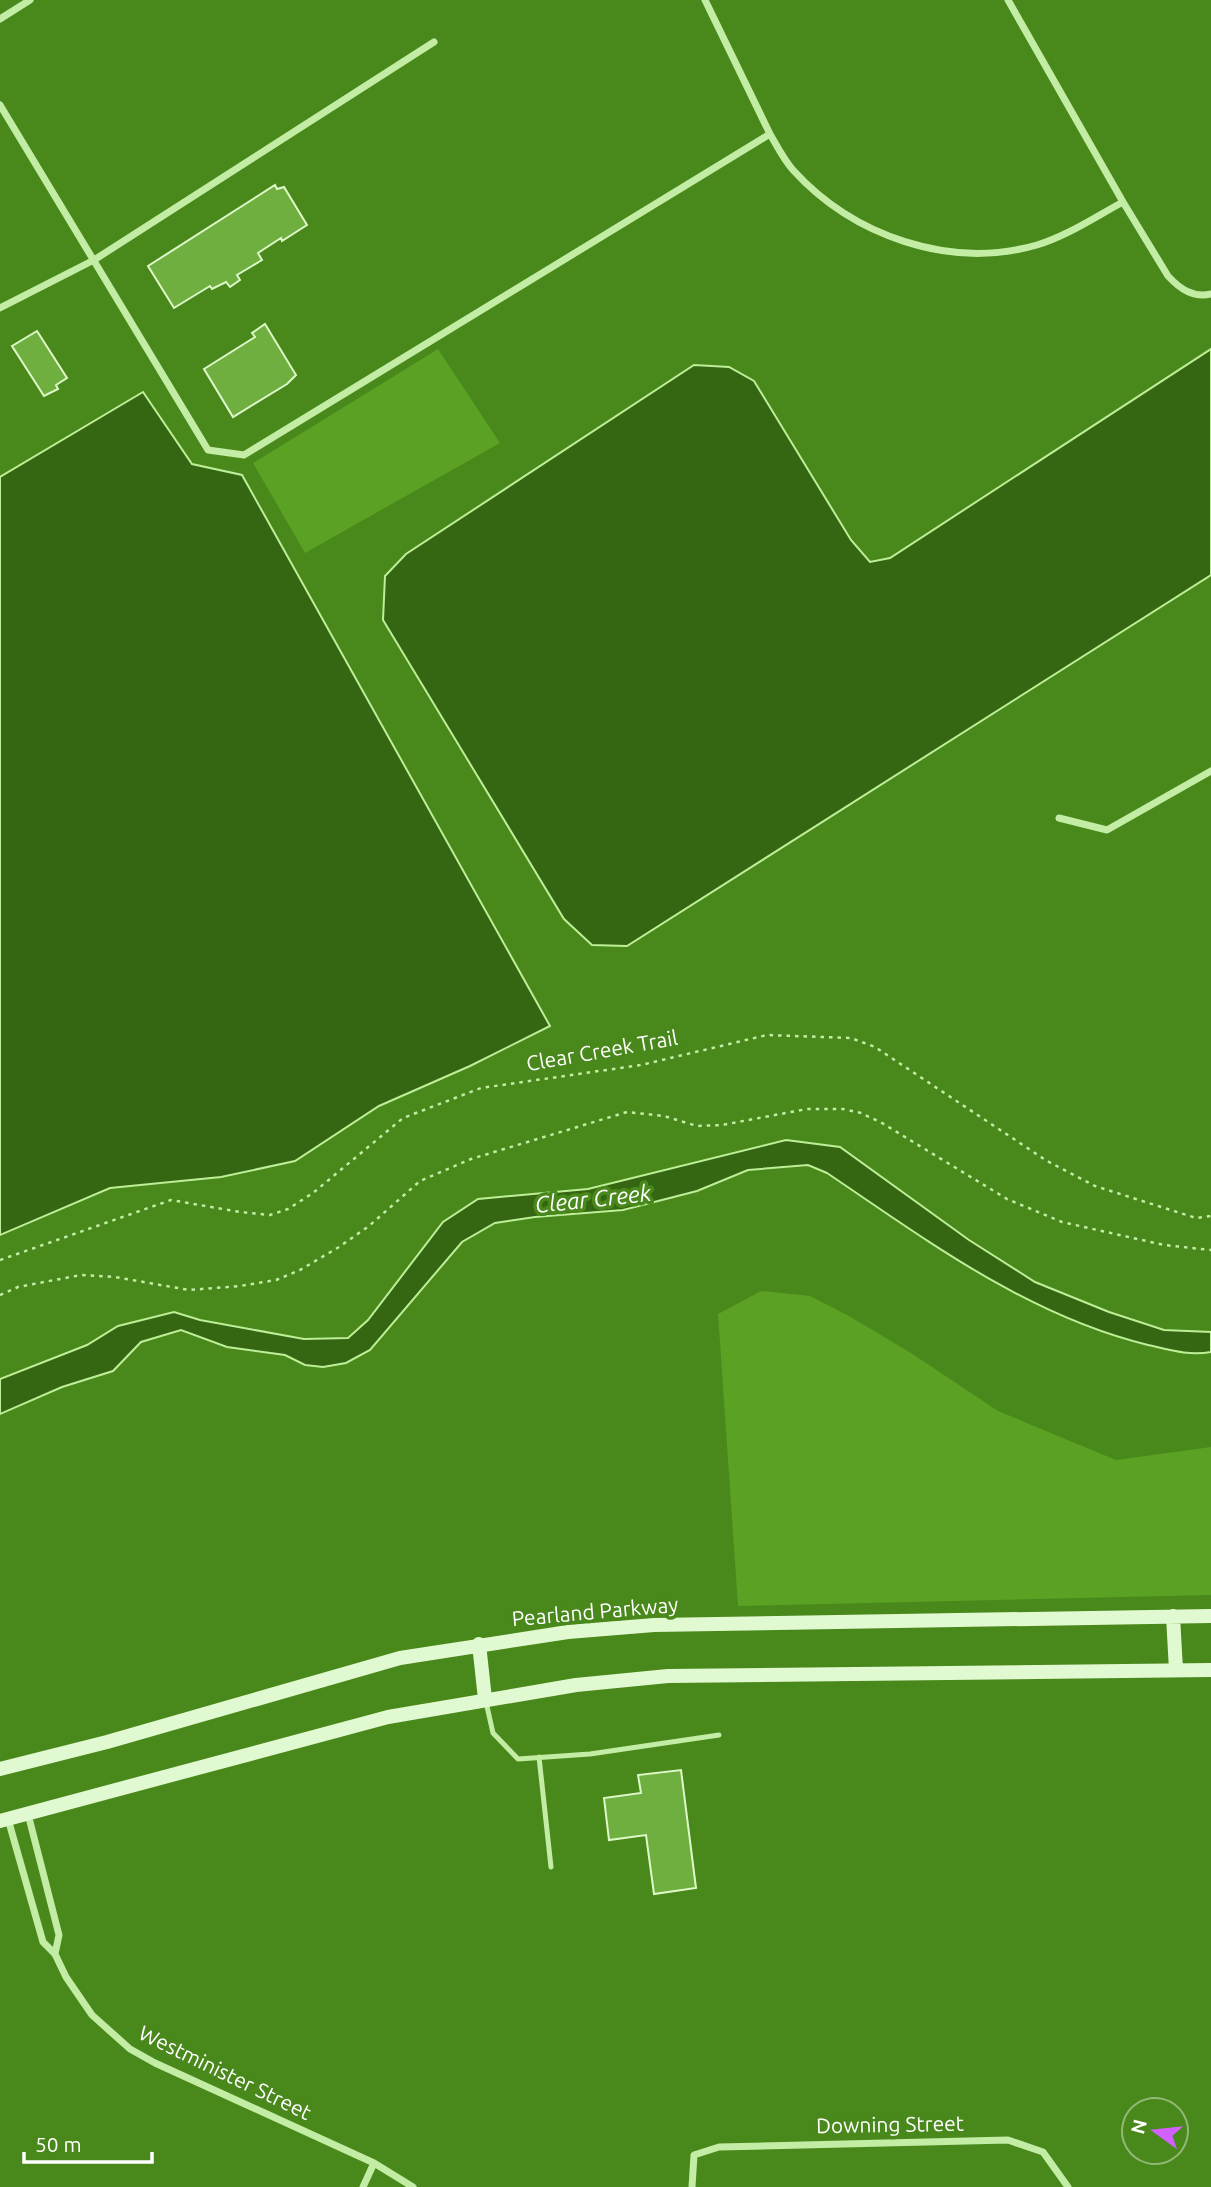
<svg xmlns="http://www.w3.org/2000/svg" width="1211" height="2187" font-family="Ubuntu,sans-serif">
<rect width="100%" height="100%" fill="#49881b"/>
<path fill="#5aa124" d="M438 349 500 443 305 553 253 463Z
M761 1291 810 1296 849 1316 911 1353 998 1411 1116 1460 1211 1447V1595L738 1606 718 1314Z"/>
<path fill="#356612" stroke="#beee97" stroke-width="2" d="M1211 349V575L627 946 592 945 564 919 383 620 385 576 406 554 694 365 729 367 754 381 851 540 870 562 890 558Z
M143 392 192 464 242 475 550 1026 470 1066 379 1106 295 1161 221 1177 110 1188 0 1235V477Z
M786 1140 840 1147 969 1240 1035 1282 1109 1312 1164 1330 1211 1332V1352C1189 1356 1170 1350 1148 1345 1028 1316 928 1241 827 1173L808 1165 748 1170 697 1191 623 1210 535 1217 495 1223 462 1242 370 1350 346 1363 323 1367 305 1365 285 1355 227 1347 181 1330 141 1342 113 1371 62 1387 0 1414V1379L87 1345 118 1326 174 1312 200 1320 304 1339 348 1338 368 1320 443 1222 478 1199 588 1189Z"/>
<path fill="#6faf3f" stroke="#def9c9" stroke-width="2" d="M275 185 277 189 284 187 307 225 282 241 281 238 258 253 262 260 237 275 240 280 230 287 226 282 212 289 210 286 174 308 148 266Z
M265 324 296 375 287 384 233 417 204 369 255 337 252 333Z
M37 331 67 378 56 385 58 389 44 396 12 346Z
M681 1770 696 1888 654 1894 646 1835 609 1840 604 1798 641 1793 638 1775Z"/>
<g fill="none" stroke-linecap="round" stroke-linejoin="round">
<path stroke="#c3eca4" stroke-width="2.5" stroke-dasharray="3.5 5" stroke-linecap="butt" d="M0 1260 171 1200 240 1212 270 1215 288 1209 313 1193 403 1118 481 1088 641 1065 767 1035 851 1038 875 1047 1047 1161 1095 1186 1196 1218 1211 1216
M0 1295 18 1287 81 1275 115 1277 189 1290 240 1286 276 1280 300 1270 339 1247 369 1226 420 1181 471 1159 627 1112 664 1116 697 1126 722 1125 807 1109H843L861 1113 882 1123 1007 1199 1062 1222 1164 1245 1211 1250"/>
<path stroke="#c3eca4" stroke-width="5" d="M486 1702 493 1733 518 1759 590 1754 719 1735
M539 1757 551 1867"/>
<path stroke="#c3eca4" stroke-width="7" d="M0 19 30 0
M0 105 208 450 244 455 770 134 705 0
M770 134C777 146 784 160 793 170 853 236 950 270 1037 245 1067 236 1095 217 1123 202L1008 0
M1123 202 1168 276C1180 289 1193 298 1211 294
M0 308 94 260 434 42
M1059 818 1107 830 1211 771
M28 1814 59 1935 55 1954
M8 1819 43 1942 55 1954 66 1977 92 2015 130 2049 155 2063 374 2163 413 2187
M363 2187 374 2163
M692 2187 694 2155 719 2147 1008 2140 1043 2152 1068 2187"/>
<path stroke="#e1f9d0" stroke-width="14" d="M1173 1616 1176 1670
M479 1644 485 1699
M0 1769 107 1742 400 1658 568 1632 654 1625 1211 1616
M0 1821 388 1717 576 1685 668 1676 1211 1670"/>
</g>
<g text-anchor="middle" stroke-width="7" stroke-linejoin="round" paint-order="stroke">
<g font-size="21" fill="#fff" stroke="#49881b">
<text transform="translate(602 1051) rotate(-10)" y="7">Clear Creek Trail</text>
<text transform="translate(595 1612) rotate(-5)" y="7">Pearland Parkway</text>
<text transform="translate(225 2073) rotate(26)" y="7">Westminister Street</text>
<text transform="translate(890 2125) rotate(-1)" y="7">Downing Street</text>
</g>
<g font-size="23" font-style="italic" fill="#fff" stroke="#49881b">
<text transform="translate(593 1199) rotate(-6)" y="8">Clear Creek</text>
</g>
</g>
<g transform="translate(1155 2131) rotate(285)"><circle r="33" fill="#49881b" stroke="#92b876" stroke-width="2"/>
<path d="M0-5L12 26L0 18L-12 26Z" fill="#d260fd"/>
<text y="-10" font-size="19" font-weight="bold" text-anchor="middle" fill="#ffffff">N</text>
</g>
<path d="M24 2152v10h128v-10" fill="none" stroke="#ffffff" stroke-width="3.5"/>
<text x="35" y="2152" font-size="21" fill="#ffffff" stroke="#49881b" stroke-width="5" paint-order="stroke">50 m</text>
</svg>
